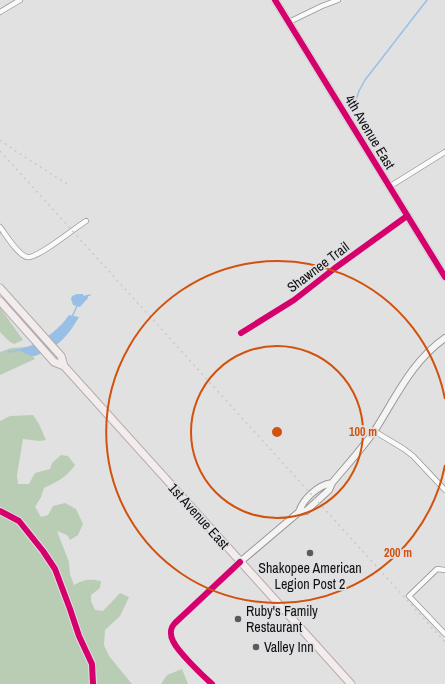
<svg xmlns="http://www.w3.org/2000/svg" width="445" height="684" font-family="'Archivo Narrow',sans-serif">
<rect width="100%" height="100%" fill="#e1e1e2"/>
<path fill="#b9cdb5" d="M0 308 1 309 23 340 14 344 10 342 0 332Z
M27 347 35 359 0 375V352L11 348Z
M33 415 39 424 46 440 40 441 23 439 17 475 18 484H29L35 473 50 469 52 463 61 455 68 456 75 465C67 477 57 482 44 488L41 497 35 507 41 517 48 515 53 506 65 503 76 509 83 524 78 535 70 540 67 535 57 531 69 562 70 574 74 585C85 579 89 579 101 581L100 588 91 595V601L95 610 103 611 120 593 129 597 120 616 105 630 104 645 109 656 132 684H0V421L10 416Z
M182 669 188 684H161L167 675Z"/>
<path fill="#98c0e6" d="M77 294H83L84 296 88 295V298L80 307 73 305 71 299 72 296Z
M69 315 79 317C68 336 57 349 35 356H31L18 350C22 348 26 347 30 346 45 339 60 329 69 315Z"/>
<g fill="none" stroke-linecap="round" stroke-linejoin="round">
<path stroke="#98c0e6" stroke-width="1.5" d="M356 100 359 91 365 80 427 0
M86 296 90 295
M72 317 77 306
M8 351 10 352 19 350"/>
<defs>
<path id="street" d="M0 12 20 0
M289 22 322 6 338 0
M389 187 445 152
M0 227C6 235 18 255 27 257 36 260 76 227 86 221
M241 333 294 300 335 268 407 216
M374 431 404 449 413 456 445 490
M445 570 437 569 409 596 445 634
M212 684C202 675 178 652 173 641 170 635 170 628 175 623L240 562"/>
<path id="secondary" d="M275 0 445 277
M299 512C303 499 318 485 332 483
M240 562 299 512 306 511 317 501 329 490 332 483C346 466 362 449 375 430 396 397 412 361 445 338"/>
<path id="primary" d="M0 288 61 356 64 366
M0 301 54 362 64 366 351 684"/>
</defs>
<use href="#street" stroke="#969798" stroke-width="6"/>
<use href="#secondary" stroke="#969798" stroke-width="8"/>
<use href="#primary" stroke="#b5abab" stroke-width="9"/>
<use href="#street" stroke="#fafafb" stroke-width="4.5"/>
<use href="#secondary" stroke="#f6f3f3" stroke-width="6"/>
<use href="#primary" stroke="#f2ecec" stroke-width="7"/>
<path stroke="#c9c9ca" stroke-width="1.5" stroke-dasharray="2 4" stroke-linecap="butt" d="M0 140 17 152 70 186
M0 151 445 642"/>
<defs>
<path id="cycleway" d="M275 0 445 277
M241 333 294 300 335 268 407 216
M0 511 19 521 43 551 55 569 70 609 79 636 92 664 93 684
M212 684C202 675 178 652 173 641 170 635 170 628 175 623L240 562"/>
</defs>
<use href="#cycleway" stroke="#e0e0e3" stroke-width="8"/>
<use href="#cycleway" stroke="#d6006c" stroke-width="6"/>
</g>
<g fill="none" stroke="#d2520d" stroke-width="2">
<circle cx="277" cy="432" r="86"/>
<path d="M445 465A171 171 0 1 1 445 399"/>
</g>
<g fill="#595a5b" stroke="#e0e0e3" stroke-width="1.5">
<circle cx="310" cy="553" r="4"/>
<circle cx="238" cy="619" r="4"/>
<circle cx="256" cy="647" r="4"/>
</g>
<g text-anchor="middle" stroke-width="3.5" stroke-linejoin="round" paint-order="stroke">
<g font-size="14" fill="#101112" stroke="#e0e0e3">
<text transform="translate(370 132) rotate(59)" y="5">4th Avenue East</text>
<text transform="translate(318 267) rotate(-37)" y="5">Shawnee Trail</text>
<text transform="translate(199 516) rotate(48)" y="5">1st Avenue East</text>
</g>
<g font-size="14" fill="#101112" stroke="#e0e0e3" text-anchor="start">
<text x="310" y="573" text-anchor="middle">Shakopee American<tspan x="310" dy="16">Legion Post 2</tspan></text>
<text x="246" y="616">Ruby's Family<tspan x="246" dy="16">Restaurant</tspan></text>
<text x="264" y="652">Valley Inn</text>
</g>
</g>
<circle cx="277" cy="432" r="6" fill="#d2520d" stroke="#e0e0e3" stroke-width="2"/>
<g font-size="12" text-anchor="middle" font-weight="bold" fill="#d2520d" stroke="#e0e0e3" stroke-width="3.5" stroke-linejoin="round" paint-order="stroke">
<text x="363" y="436">100 m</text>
<text x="398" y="557">200 m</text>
</g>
</svg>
